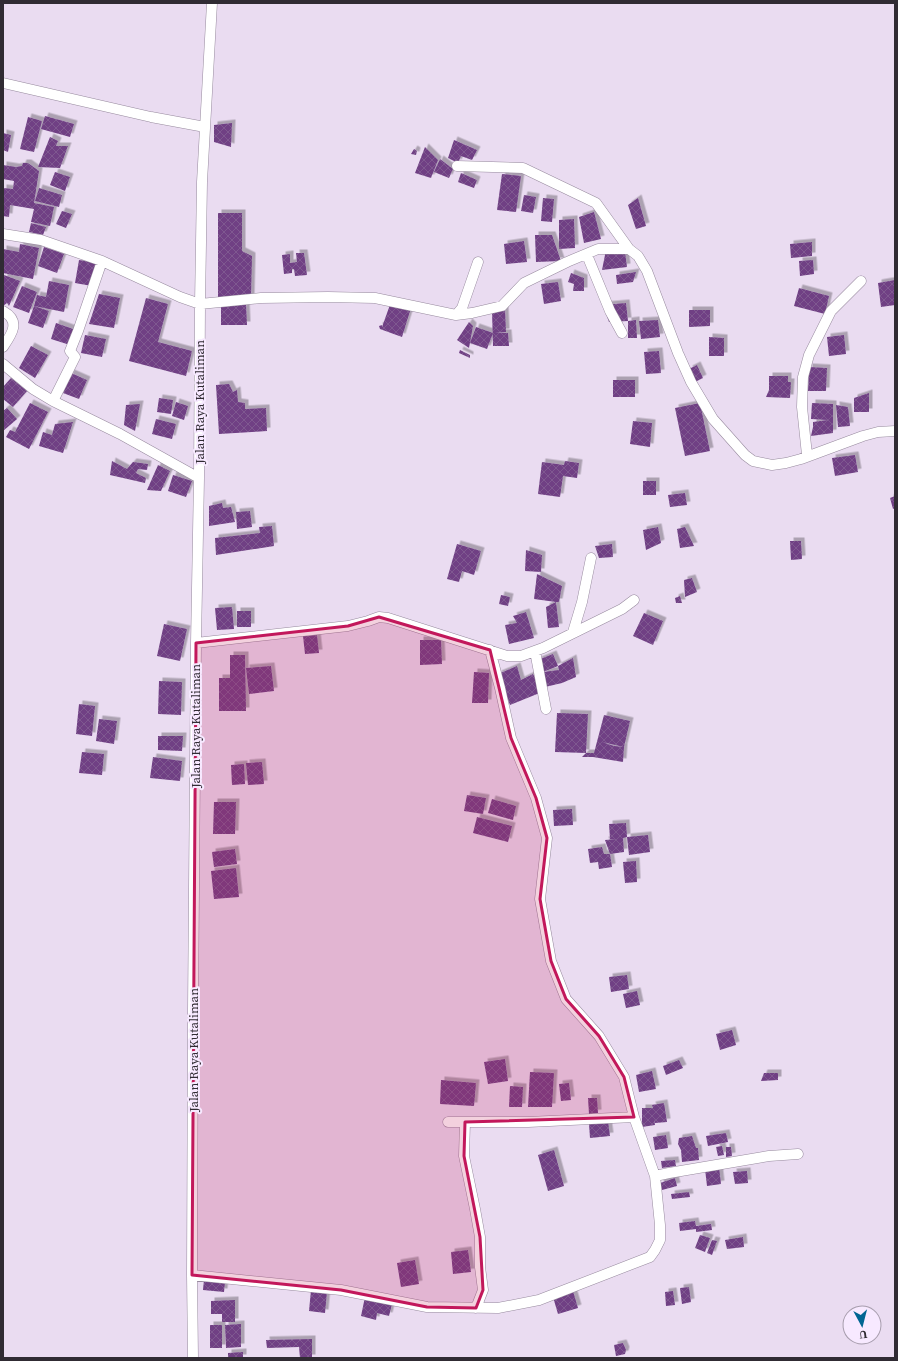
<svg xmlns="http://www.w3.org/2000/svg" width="898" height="1361" font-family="'Source Serif 4',serif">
<defs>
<pattern id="building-cross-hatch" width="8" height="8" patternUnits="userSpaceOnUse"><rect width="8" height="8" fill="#6f3f84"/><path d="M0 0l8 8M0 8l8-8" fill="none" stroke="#7f5990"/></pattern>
<filter id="shadow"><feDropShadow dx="3.5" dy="-3.5" stdDeviation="0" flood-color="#0004"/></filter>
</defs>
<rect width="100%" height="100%" fill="#eadcf1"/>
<path fill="url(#building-cross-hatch)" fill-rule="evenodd" filter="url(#shadow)" d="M45 116 74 124 70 137 41 129Z
M28 117 42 121 34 152 20 149Z
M232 123 231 147 214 142V125Z
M3 133 11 135 8 152 3 150Z
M50 137 58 141 56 146H68L60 168 38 167Z
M454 140 477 150 472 160 461 156 458 163 448 158Z
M425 147 438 160 431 178 415 173Z
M414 149 417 151 416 155 411 154Z
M440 159 453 169 449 178 434 172Z
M23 163H28L39 171 34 203 54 207 50 226 31 222 34 209 10 205 9 217 3 216V188L13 189 14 181 3 179V165L16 167 22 166Z
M55 172 70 177 65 191 50 185Z
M461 173 477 180 474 188 458 182Z
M502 174 521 176 516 212 497 210Z
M39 188 62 195 59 207 35 201Z
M524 195 536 197 533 213 521 211Z
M543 198 554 199 552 222 541 221Z
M638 198 646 226 636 229 628 205Z
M62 211 72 214 66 228 56 224Z
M594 212 601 239 584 243 579 217Z
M218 213H242V251L252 256 251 298 218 297Z
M574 219 575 248 559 249V220Z
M31 223 46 227 43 235 29 232Z
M535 235H552L561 261 536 262Z
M524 241 527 262 506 264 504 244Z
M812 242V256L791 258 790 244Z
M20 244 39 248 33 279 3 273V249L19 252Z
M44 247 64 254 57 273 38 266Z
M606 250 625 252 627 267 602 270Z
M296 253H304L307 275 295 276 294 269H292V273L284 274 282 255 290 254V263L297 262Z
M79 260 96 263 92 286 75 283Z
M813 260 814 274 800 276 799 261Z
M636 272 633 282 617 284 616 275Z
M571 273 584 278V291H573L574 284 568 282Z
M4 275 20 281 9 306 7 303 3 306Z
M895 280V305L881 307 878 283Z
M49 281 69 285 64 312 34 306 37 295 46 297Z
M558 282 561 301 544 304 541 284Z
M22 286 37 292 32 305H30H32L29 313 13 307Z
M799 288 829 296 825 314 794 306Z
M99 294 120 298 114 328 89 324Z
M146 298 168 304 158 342 192 351 186 376 129 361Z
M391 302 411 308 402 337 380 329 379 326 382 325V327Z
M626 303 628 321 609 322 603 305Z
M246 304 247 325H221V305Z
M34 306 49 311 43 328 28 323Z
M505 309 506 332 495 333H508L509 346H493L492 311Z
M689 310H710V326L689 327Z
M636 320 637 338H628V321Z
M658 320 660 337 641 339 639 321Z
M469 322 473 326 469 348 457 340Z
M56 323 76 330 70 345 51 339Z
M476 327 493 333 487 349 470 343Z
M85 335 106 339 102 357 81 353Z
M844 335 846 354 829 356 827 337Z
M709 337 724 338V356H709Z
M31 346 48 355 35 378 19 368Z
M460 350 470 355V358L459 353Z
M659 351 661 373 646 374 644 352Z
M697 365 703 378 695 382 689 369Z
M809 367 827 368 826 391H808Z
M71 373 87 380 79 399 63 393Z
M769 376H788V382H791L790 398 766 397 769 390Z
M11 378 27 391 13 407 3 399V387Z
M613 380H635V397H613Z
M229 384 233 392 237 390 238 402 245 403V409L266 408 267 431 219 434 216 385Z
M869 393V412H854V398Z
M159 398 173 400 171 414 157 412Z
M176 402 188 406 184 420 172 416Z
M30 403 48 412 29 449 6 437 10 430 15 432Z
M700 403 710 451 685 456 675 408Z
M812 403 833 404V433L811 436 813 427V422L828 420 811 419Z
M140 404 135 431 124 425 126 405Z
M836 405 848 407 850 426 838 427Z
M7 408 17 419 3 431V411Z
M156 419 176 424 172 439 152 434Z
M633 421 652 423 650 447 630 444Z
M73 422 63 453 39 446 43 432 52 435 55 424Z
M855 455 858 472 835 476 832 458Z
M112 461 127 469 133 462 148 464 147 470 138 469 136 473 146 478 145 483 110 475Z
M565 461 579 463 577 478 563 476 560 497 538 494 542 462 564 465Z
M158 465 170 471 161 491 147 490Z
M173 475 192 481 186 497 168 491Z
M643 481H656V495H643Z
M685 493 687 505 670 507 668 495Z
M895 496V508L893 509 890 498Z
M222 503 223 508 231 507 235 522 209 526V506Z
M250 511 252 527 237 529 236 512Z
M272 526 274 546 216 555 215 538 260 533 259 527Z
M658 527 661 543 646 550 643 530Z
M685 527 694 546 680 548 677 529Z
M790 541H801L802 559 791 560Z
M457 544 481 551 474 575 462 571 459 582 447 579Z
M612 544 613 557 599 558 595 546Z
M526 550 542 555 541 572 525 571Z
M537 574 562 586 559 602H556L559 627 548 628 546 607 556 602 534 599Z
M692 578 697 592 685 597 684 580Z
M501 595 510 597 508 606 499 604Z
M680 596 682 603H676L675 598Z
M232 607 234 629 217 630 215 608Z
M237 611H251V627H237Z
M526 612 534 638 509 644 505 625 517 623 513 616Z
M644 613 663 621 653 645 633 636Z
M164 624 187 629 180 661 157 656Z
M317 635 319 653 305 654 303 636Z
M420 640H441L442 664 420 665Z
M553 654 558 666 543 672 538 660Z
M230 655H245L246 711H219V678H230Z
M573 658 576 677 562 683 545 687 543 672 559 670 558 666Z
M271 666 274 691 249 694 246 668Z
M517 666 521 680 533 674 542 692 510 705 498 674Z
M474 672 489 673 488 703H472Z
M159 681 182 682 181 715 158 714Z
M79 704 95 706 92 736 76 734Z
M557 713 588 714 586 753 555 752Z
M604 715 630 721 624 747 623 762 593 757H582L586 753H594ZM602 742 624 747 614 746Z
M99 719 117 721 114 744 96 741Z
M158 736H183L182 751 158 750Z
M82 752 104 754 102 775 79 773Z
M153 757 182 761 180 781 150 778Z
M262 762 264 784 248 785 246 763Z
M244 764 245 784 232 785 231 765Z
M467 795 486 798 483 814 464 811Z
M492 799 516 806 513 820 488 813Z
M214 802H236L235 834H213Z
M572 809 573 825 554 826 553 810Z
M477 817 512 826 508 842 473 833Z
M626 823 627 837 623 838 624 852 610 854 612 867 599 869 598 862 590 863 588 849 602 847 604 854H610L605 840 616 839H610L609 824Z
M648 835 650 852 629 855 627 837Z
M235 849 237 864 214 867 212 852Z
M636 861 637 882 625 883 623 862Z
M236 868 239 897 214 899 211 871Z
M627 975 629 989 611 992 609 977Z
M637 991 640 1005 626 1008 623 994Z
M732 1030 736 1045 720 1050 716 1034Z
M505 1059 508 1081 488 1084 484 1062Z
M679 1060 683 1068 666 1075 663 1066Z
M652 1071 656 1089 639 1092 636 1075Z
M530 1072 554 1073 552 1107H528Z
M764 1073H778V1080L761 1081Z
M441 1080 476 1083 474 1106 440 1104Z
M569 1083 571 1100 561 1101 559 1084Z
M510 1086 523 1087 522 1107H509Z
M588 1098H597L598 1113 589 1114Z
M664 1103 667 1122 655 1123 654 1119 655 1125 642 1127V1108H653L652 1105Z
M608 1121 610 1136 590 1138 589 1124Z
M726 1133 728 1142 708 1146 706 1136Z
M666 1135 668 1148 655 1150 653 1137Z
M692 1136 696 1148H698L699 1160 682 1162 681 1150 678 1144 679 1138Z
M722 1146 724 1155 718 1156 716 1147Z
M726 1147H731L732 1156 726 1157Z
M554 1150 564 1186 548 1191 538 1155Z
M675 1160 676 1166 662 1168 661 1161Z
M719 1167 721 1184 707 1186 705 1169Z
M747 1171 748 1183 735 1184 733 1172Z
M675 1178 677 1186 662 1190 660 1183Z
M689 1192 690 1197 672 1199 671 1194Z
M695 1221 696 1226 711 1224 712 1230 696 1232V1229L680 1231 679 1223Z
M700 1235 710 1238 705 1252 695 1248Z
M743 1237 744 1247 727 1249 725 1240Z
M712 1240 717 1241 712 1255 707 1253Z
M468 1250 471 1272 453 1274 451 1252Z
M415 1260 419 1284 401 1287 397 1263Z
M204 1279 225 1282 224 1292 203 1290Z
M689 1287 691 1302 682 1304 680 1288Z
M311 1290 327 1292 325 1313 309 1311Z
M573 1291 578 1308 558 1314 553 1297Z
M673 1291 675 1305 666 1306 665 1292Z
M365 1297 392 1304 389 1316 377 1313 376 1320 361 1316Z
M235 1300V1322H222V1314H211V1301Z
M241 1324V1347L226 1348 225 1325Z
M210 1325H222V1348H210Z
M312 1339V1358H300L299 1347 267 1348 266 1340Z
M623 1343 626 1350 625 1354 616 1356 614 1345Z
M243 1352V1358H228V1353Z"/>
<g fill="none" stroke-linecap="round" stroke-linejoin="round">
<defs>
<path id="minor" d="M3 83 151 117 205 127
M457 166 523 168 596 203 629 249
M3 234 41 240 102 261 180 297 200 304 261 298 328 297 375 298 456 315 472 313 502 306 524 283 567 262 598 249H629L638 256 647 271 678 353 691 382 713 419 745 455 753 461 772 465 786 463 801 459 863 436 878 432 895 431
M587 255 610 311 622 333
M3 311C21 321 12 334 3 347
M456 315 462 308 478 262
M3 364 33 389 53 401 120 434 199 478
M53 401 75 357 70 351 78 331 102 261
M807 455 802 407 803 377 809 355 831 311 861 281
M573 632 582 602 591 558
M196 643 348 626 368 621 379 617 388 618 507 656H521L543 648 622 609 634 600
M535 651 546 709
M448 1122H528L634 1117
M465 1122 464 1156 475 1209 480 1237V1267L483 1290 476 1308
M655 1176 669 1173 769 1156 798 1154
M192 1275 341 1290 427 1307 498 1308 539 1300 650 1257 655 1250 660 1240V1225L655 1176 634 1117 624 1077 599 1036 566 999 551 961 540 899 547 838 536 798 511 738 500 688 490 650
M193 1358 192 1275 193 1010 196 643 199 478 200 304 202 182 212 3"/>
</defs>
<use href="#minor" stroke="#978a9e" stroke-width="11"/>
<use href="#minor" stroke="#fff" stroke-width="10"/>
</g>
<path fill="#c2185b" fill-opacity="0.2" stroke="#c2185b" stroke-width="3" stroke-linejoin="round" d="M379 617 490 650 511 738 536 798 547 838 540 899 551 961 566 999 599 1036 624 1077 634 1117 465 1122 464 1156 480 1237 483 1290 476 1308 427 1307 341 1290 192 1275 196 643 348 626Z"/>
<g text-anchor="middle" stroke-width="4" stroke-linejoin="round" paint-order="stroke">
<g font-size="13" fill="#302b33" stroke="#f7e9ff">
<text transform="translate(199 402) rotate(-90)" y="5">Jalan Raya Kutaliman</text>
<text transform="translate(195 726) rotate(-90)" y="5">Jalan Raya Kutaliman</text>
<text transform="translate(193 1050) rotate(-90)" y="5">Jalan Raya Kutaliman</text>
</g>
</g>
<rect width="898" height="1361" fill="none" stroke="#302b33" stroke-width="8"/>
<g transform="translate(862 1325) rotate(173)"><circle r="19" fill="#f7e9ff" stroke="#a79dad"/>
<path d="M0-3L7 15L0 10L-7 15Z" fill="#006593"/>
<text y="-6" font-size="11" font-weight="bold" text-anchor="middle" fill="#302b33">U</text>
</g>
</svg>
